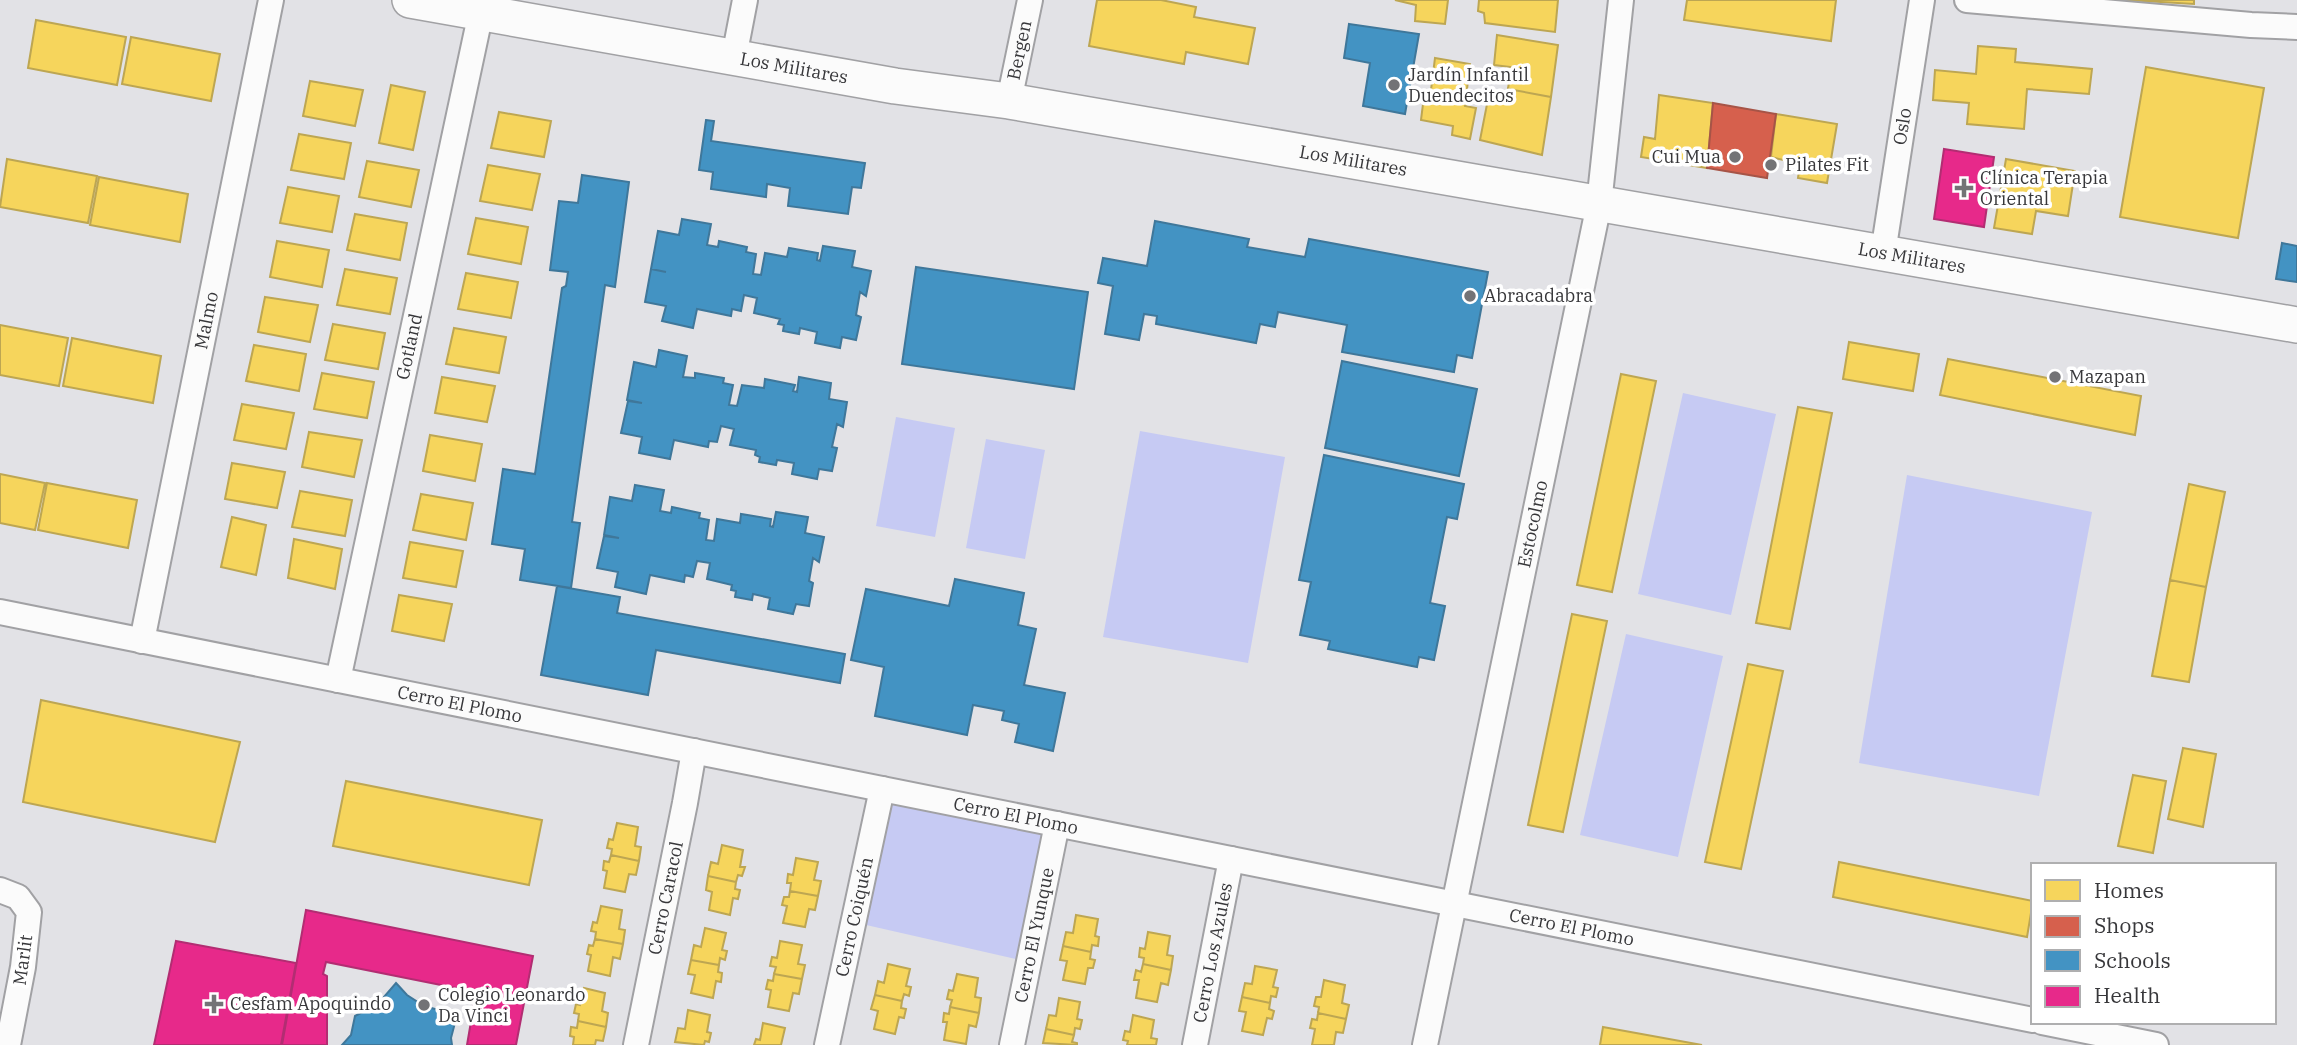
<svg xmlns="http://www.w3.org/2000/svg" width="2297" height="1045" font-family="'IBM Plex Serif',serif">
<rect width="100%" height="100%" fill="#e2e2e6"/>
<path fill="#c6caf3" d="M1683 393 1776 414 1731 615 1638 594Z
M896 417 955 428 935 537 876 526Z
M1140 431 1285 457 1248 663 1103 637Z
M986 439 1045 450 1025 559 966 548Z
M1907 475 2092 512 2039 796 1859 763Z
M1626 634 1723 656 1678 857 1580 835Z
M882 789 1057 824 1029 962 853 922Z"/>
<path fill="#f6d55c" stroke="#bda652" stroke-width="2" d="M1097 0H1161L1196 7 1194 17 1255 28 1248 64 1186 52 1184 64 1089 46Z
M1395 0H1448L1445 24 1415 21 1416 5Z
M1479 0H1558L1555 32 1485 23 1484 13 1478 11Z
M1687 0H1836L1831 41 1684 20Z
M2127 0H2194V4Z
M36 20 126 37 117 85 28 68Z
M1497 35 1558 45 1551 97 1508 89 1511 67 1494 65Z
M131 37 220 54 211 101 122 84Z
M1978 46 2016 49 2015 62 2092 69 2089 94 2027 89 2024 129 1967 124 1969 103 1933 100 1935 70 1976 74Z
M1435 58 1470 64 1465 106 1476 108 1470 139 1452 135 1453 126 1421 120 1424 96 1430 98Z
M2146 67 2264 88 2238 238 2120 217Z
M310 81 363 90 355 126 303 116Z
M391 85 425 92 413 150 379 143Z
M1508 89 1551 97 1542 155 1480 140 1489 94 1507 99Z
M1659 95 1713 103 1707 168 1641 157 1644 137 1655 139Z
M499 112 551 121 544 157 491 148Z
M1776 114 1837 124 1827 183 1798 178 1800 164 1771 157Z
M299 134 351 143 344 179 291 170Z
M7 159 97 176 88 223 0 207Z
M2006 159 2075 171 2068 216 2036 211 2032 234 1994 228Z
M367 161 419 170 411 207 359 197Z
M488 165 540 174 532 210 480 201Z
M99 177 188 194 180 242 90 225Z
M288 187 339 196 332 232 280 223Z
M355 214 407 223 400 260 347 250Z
M476 218 528 227 521 264 468 254Z
M277 241 329 250 322 287 270 277Z
M345 269 397 278 390 314 337 305Z
M466 273 518 282 511 318 458 309Z
M265 297 318 305 310 342 258 332Z
M333 324 385 333 378 369 325 360Z
M0 325 68 338 59 386 0 375Z
M454 328 506 337 499 373 446 364Z
M72 338 161 356 153 403 63 386Z
M1849 342 1919 354 1913 391 1843 379Z
M254 345 306 354 299 391 246 381Z
M1948 359 2141 396 2135 435 1940 395Z
M322 373 374 382 367 418 314 409Z
M1621 374 1656 381 1612 592 1577 585Z
M442 377 495 386 487 422 435 413Z
M242 404 294 413 286 449 234 440Z
M1798 407 1832 413 1790 629 1756 623Z
M309 432 362 440 354 477 302 467Z
M430 435 482 444 475 481 423 471Z
M232 463 285 472 277 508 225 499Z
M0 474 45 483 35 530 0 523Z
M47 483 137 500 128 548 38 530Z
M2189 484 2225 492 2206 587 2170 580Z
M300 491 352 500 345 536 292 527Z
M421 494 473 503 466 540 413 530Z
M232 517 266 525 256 575 221 567Z
M294 539 342 549 335 589 288 578Z
M410 542 463 551 456 587 403 578Z
M2170 580 2206 587 2189 682 2152 676Z
M399 595 452 604 444 641 392 631Z
M1572 614 1607 621 1563 832 1528 825Z
M1748 664 1783 671 1741 869 1705 862Z
M41 700 240 742 215 842 23 802Z
M2183 748 2216 754 2203 827 2168 819Z
M2133 775 2166 781 2153 853 2118 846Z
M346 781 542 820 529 885 333 846Z
M617 823 638 827 635 846 641 847 639 861 611 855 612 849 607 848 609 839 613 840Z
M722 845 743 850 740 867H745L742 876 738 875 736 882 708 876 711 862 718 864Z
M611 855 639 861 636 875 629 874 625 892 604 888 607 871 603 870 604 861 609 862Z
M796 858 818 862 814 880 821 881 818 896 790 891 791 883H787L788 874 793 875Z
M1839 862 2033 901 2027 937 1833 897Z
M708 876 736 882 735 889 740 890 738 899 733 898 730 915 709 910 712 892 706 890Z
M790 891 818 896 815 910 809 909 805 927 783 923 787 906 782 905 784 897H789Z
M601 906 622 910 619 929 625 930 623 944 595 939 596 932 591 931 593 922 597 923Z
M1076 915 1098 919 1095 936 1099 937 1098 946 1092 945 1091 952 1063 946 1066 932 1073 933Z
M705 928 726 933 722 950 727 951 725 960 720 958 719 965 691 960 694 945 701 947Z
M1148 932 1170 936 1167 955 1173 956 1171 970 1143 964 1144 958 1139 957 1140 948 1145 949Z
M595 939 623 944 620 959 613 957 610 976 588 971 591 955 587 954 589 945 593 946Z
M780 941 802 945 798 964 805 965 802 979 774 974 776 967 770 966 772 957 777 958Z
M1063 946 1091 952 1090 959 1095 960 1093 968H1088L1085 984 1063 980 1067 961 1060 960Z
M691 960 719 965 718 972 722 973 721 982 716 981 713 998 691 993 695 975 688 974Z
M888 964 910 969 906 986 911 987 909 996 904 994 902 1001 875 995 878 981 884 983Z
M1143 964 1171 970 1168 985 1161 983 1157 1002 1136 998 1139 980H1134L1136 970 1141 972Z
M1255 966 1277 970 1273 987 1278 988 1276 997 1271 996 1270 1003 1242 997 1245 983 1252 984Z
M774 974 802 979 799 994 793 993 789 1011 768 1007 771 990 766 989 768 980 773 981Z
M957 974 978 978 975 997 981 998 979 1013 950 1007 952 1000 947 999 949 990 953 991Z
M1324 980 1345 985 1342 1003 1349 1005 1346 1019 1318 1013 1319 1007 1314 1006 1316 997H1321Z
M584 988 605 993 602 1011 608 1013 606 1027 578 1021 579 1014 574 1013 576 1004 580 1005Z
M875 995 902 1001 901 1008 906 1009 904 1018 899 1017 895 1034 874 1029 878 1011 871 1009Z
M1242 997 1270 1003 1269 1009 1274 1011 1272 1019 1267 1018 1263 1035 1242 1031 1246 1012 1239 1011Z
M1059 998 1080 1002 1077 1019 1082 1020 1080 1029 1075 1028 1074 1035 1046 1029 1049 1015 1056 1016Z
M950 1007 979 1013 976 1027 969 1025 966 1044 944 1040 947 1022H943L944 1013 949 1014Z
M688 1010 710 1015 707 1032 711 1033 709 1042 705 1041 704 1045 675 1042 678 1028 685 1029Z
M1318 1013 1346 1019 1343 1033 1336 1032 1334 1045H1312L1315 1029 1310 1028 1312 1019 1317 1020Z
M1133 1015 1154 1020 1151 1038 1157 1039 1156 1045H1127L1128 1041 1123 1040 1125 1031 1130 1032Z
M578 1021 606 1027 603 1041 596 1040 595 1045H573L574 1037 570 1036 571 1027 577 1028Z
M763 1023 785 1028 781 1045H754L756 1039 760 1040Z
M1603 1027 1702 1045H1600Z
M1046 1029 1074 1035 1072 1042 1077 1043V1045L1043 1043Z"/>
<path fill="#d6604d" stroke="#a65447" stroke-width="2" d="M1713 103 1776 114 1767 178 1707 168Z"/>
<path fill="#4393c3" stroke="#3f779a" stroke-width="2" d="M1349 24 1419 34 1405 114 1363 106 1370 63 1344 58Z
M706 120 714 121 711 141 865 163 861 188 852 187 848 214 788 206 790 188 767 184 766 197 711 189 713 172 699 170Z
M582 175 629 182 615 287 605 285 572 522 580 523 571 588 520 580 525 549 492 544 503 469 535 474 562 288 566 286 568 272 550 270 559 201 578 203Z
M682 219 711 224 707 245 718 247 719 241 747 247 746 252 756 254 753 274 761 275 765 253 787 257 789 248 818 253 817 260 820 261 823 246 855 251 852 267 871 271 866 296 860 292 856 315 861 317 856 340 842 337 840 348 815 343 817 332 800 328 799 334 783 331 784 325 778 324 780 319 754 313 757 298 744 295 741 311 732 309 731 316 697 309 693 328 662 321 666 306 645 302 651 269 666 272 651 269 658 231 679 235Z
M1155 221 1249 239 1247 247 1305 257 1309 239 1488 272 1472 358 1457 355 1454 372 1342 352 1347 325 1278 312 1275 327 1260 324 1256 343 1156 324 1157 316 1144 314 1139 340 1105 334 1113 286 1098 283 1103 258 1147 266Z
M2282 243 2297 246V282L2276 279Z
M916 267 1088 292 1074 389 902 364Z
M659 350 687 356 683 377 695 378V373L724 378 723 383 733 385 729 405 737 406 742 385 764 388 765 379 795 385 793 391 797 392 799 377 831 383 829 399 847 402 843 427 837 424 832 447 837 448 832 471 819 469 817 479 792 474 794 463 777 460 776 465 759 462 760 457 755 455 756 450 730 445 734 429 721 426 717 442 709 441 708 447 674 440 670 459 639 453 642 437 621 433 628 401 642 403 627 400 634 362 656 367Z
M1342 361 1477 389 1459 476 1325 448Z
M1324 455 1464 484 1457 519 1447 517 1430 603 1445 606 1434 660 1419 657 1417 667 1328 649 1330 641 1300 635 1311 582 1299 580Z
M635 485 664 490 660 511 671 513 672 507 700 513 699 518 709 520 706 540 714 541 717 519 740 523 741 514 771 519 770 526 773 527 776 512 808 517 805 533 824 537 819 562 813 558 809 581 813 583 809 606 796 604 793 614 768 609 770 598 753 594 752 600 735 597 736 591 731 590 732 585 707 579 710 563 697 561 693 577 685 575 684 582 650 575 646 594 615 587 618 572 597 568 604 536 619 538 604 535 610 497 632 501Z
M955 579 1024 593 1018 625 1036 629 1024 685 1065 693 1053 751 1015 742 1019 724 1002 720 1004 711 973 705 967 735 875 716 884 667 851 660 866 589 949 606Z
M557 586 620 597 617 613 845 654 840 683 656 650 648 695 541 675Z
M396 983 407 995 424 1006 457 1015 451 1038 452 1045H342L351 1035 355 1016 378 1004Z"/>
<path fill="#e7298a" stroke="#b22d72" stroke-width="2" d="M1944 149 1994 157 1984 227 1934 219Z
M306 910 533 956 516 1045H467L476 992 326 962 323 974 327 976V1045H282Z
M176 941 296 963 281 1045H154Z"/>
<g fill="none" stroke-linecap="round" stroke-linejoin="round">
<defs>
<g id="minor">
<path d="M1967 0 2251 25 2297 27"/>
<path d="M734 57 745 0"/>
<path id="s1" d="M1009 101 1030 0"/>
<path id="s2" d="M1883 253 1922 0"/>
<path id="s3" d="M0 612 2033 1020"/>
<path id="s4" d="M142 641 271 0"/>
<path id="s5" d="M338 680 481 12"/>
<path d="M0 890 18 897 29 912 23 967 8 1045"/>
<path d="M2042 1022 2156 1045"/>
<path id="s6" d="M636 1045 685 803 694 751"/>
<path id="s7" d="M827 1045 882 789"/>
<path id="s8" d="M1012 1045 1057 824"/>
<path id="s9" d="M1195 1045 1231 859"/>
<path id="s10" d="M1425 1045 1599 204 1621 0"/>
</g>
<g id="secondary">
<path id="s11" d="M410 0 895 86 1009 101 2297 325"/>
</g>
</defs>
<use href="#minor" stroke="#a1a1a4" stroke-width="28"/>
<use href="#secondary" stroke="#a1a1a4" stroke-width="38"/>
<use href="#minor" stroke="#fbfbfb" stroke-width="24"/>
<use href="#secondary" stroke="#fbfbfb" stroke-width="35"/>
</g>
<g fill="#737376" stroke="#fff" stroke-width="2.5">
<circle cx="1394" cy="85" r="7"/>
<circle cx="1735" cy="157" r="7"/>
<circle cx="1771" cy="165" r="7"/>
<path d="M1960.5 177.5h7v7h7v7h-7v7h-7v-7h-7v-7h7z"/>
<circle cx="1470" cy="296" r="7"/>
<circle cx="2055" cy="377" r="7"/>
<path d="M210.5 993.5h7v7h7v7h-7v7h-7v-7h-7v-7h7z"/>
<circle cx="424" cy="1005" r="7"/>
</g>
<g text-anchor="middle" stroke-width="7" stroke-linejoin="round" paint-order="stroke">
<g font-size="18" fill="#37373a" stroke="#fff">
<text dy="6" stroke="none"><textPath href="#s1" startOffset="52">Bergen</textPath></text>
<text dy="6" stroke="none"><textPath href="#s11" startOffset="390">Los Militares</textPath></text>
<text dy="6" stroke="none"><textPath href="#s2" startOffset="128">Oslo</textPath></text>
<text dy="6" stroke="none"><textPath href="#s11" startOffset="957">Los Militares</textPath></text>
<text dy="6" stroke="none"><textPath href="#s11" startOffset="1524">Los Militares</textPath></text>
<text dy="6" stroke="none"><textPath href="#s4" startOffset="327">Malmo</textPath></text>
<text dy="6" stroke="none"><textPath href="#s5" startOffset="341">Gotland</textPath></text>
<text dy="6" stroke="none"><textPath href="#s10" startOffset="532">Estocolmo</textPath></text>
<text dy="6" stroke="none"><textPath href="#s3" startOffset="469">Cerro El Plomo</textPath></text>
<text dy="6" stroke="none"><textPath href="#s3" startOffset="1036">Cerro El Plomo</textPath></text>
<text dy="6" stroke="none"><textPath href="#s6" startOffset="150">Cerro Caracol</textPath></text>
<text dy="6" stroke="none"><textPath href="#s7" startOffset="131">Cerro Coiquén</textPath></text>
<text dy="6" stroke="none"><textPath href="#s3" startOffset="1603">Cerro El Plomo</textPath></text>
<text dy="6" stroke="none"><textPath href="#s8" startOffset="112">Cerro El Yunque</textPath></text>
<text dy="6" stroke="none"><textPath href="#s9" startOffset="94">Cerro Los Azules</textPath></text>
<text transform="translate(23 960) rotate(-82)" y="6">Marlit</text>
</g>
<g font-size="18" fill="#37373a" stroke="#fff" text-anchor="start">
<text x="1408" y="81">Jardín Infantil<tspan x="1408" dy="21">Duendecitos</tspan></text>
<text x="1721" y="163" text-anchor="end">Cui Mua</text>
<text x="1785" y="171">Pilates Fit</text>
<text x="1980" y="184">Clínica Terapia<tspan x="1980" dy="21">Oriental</tspan></text>
<text x="1484" y="302">Abracadabra</text>
<text x="2069" y="383">Mazapan</text>
<text x="438" y="1001">Colegio Leonardo<tspan x="438" dy="21">Da Vinci</tspan></text>
<text x="230" y="1010">Cesfam Apoquindo</text>
</g>
</g>
<rect x="2031" y="863" width="245" height="161" fill="#ffffff" stroke="#afafb0" stroke-width="2"/>
<rect x="2045" y="880" width="35" height="21" fill="#f6d55c" stroke="#afafb0" stroke-width="2"/>
<text x="2094" y="898" font-size="21" fill="#37373a">Homes</text>
<rect x="2045" y="916" width="35" height="21" fill="#d6604d" stroke="#afafb0" stroke-width="2"/>
<text x="2094" y="933" font-size="21" fill="#37373a">Shops</text>
<rect x="2045" y="950" width="35" height="21" fill="#4393c3" stroke="#afafb0" stroke-width="2"/>
<text x="2094" y="968" font-size="21" fill="#37373a">Schools</text>
<rect x="2045" y="986" width="35" height="21" fill="#e7298a" stroke="#afafb0" stroke-width="2"/>
<text x="2094" y="1003" font-size="21" fill="#37373a">Health</text>
</svg>
